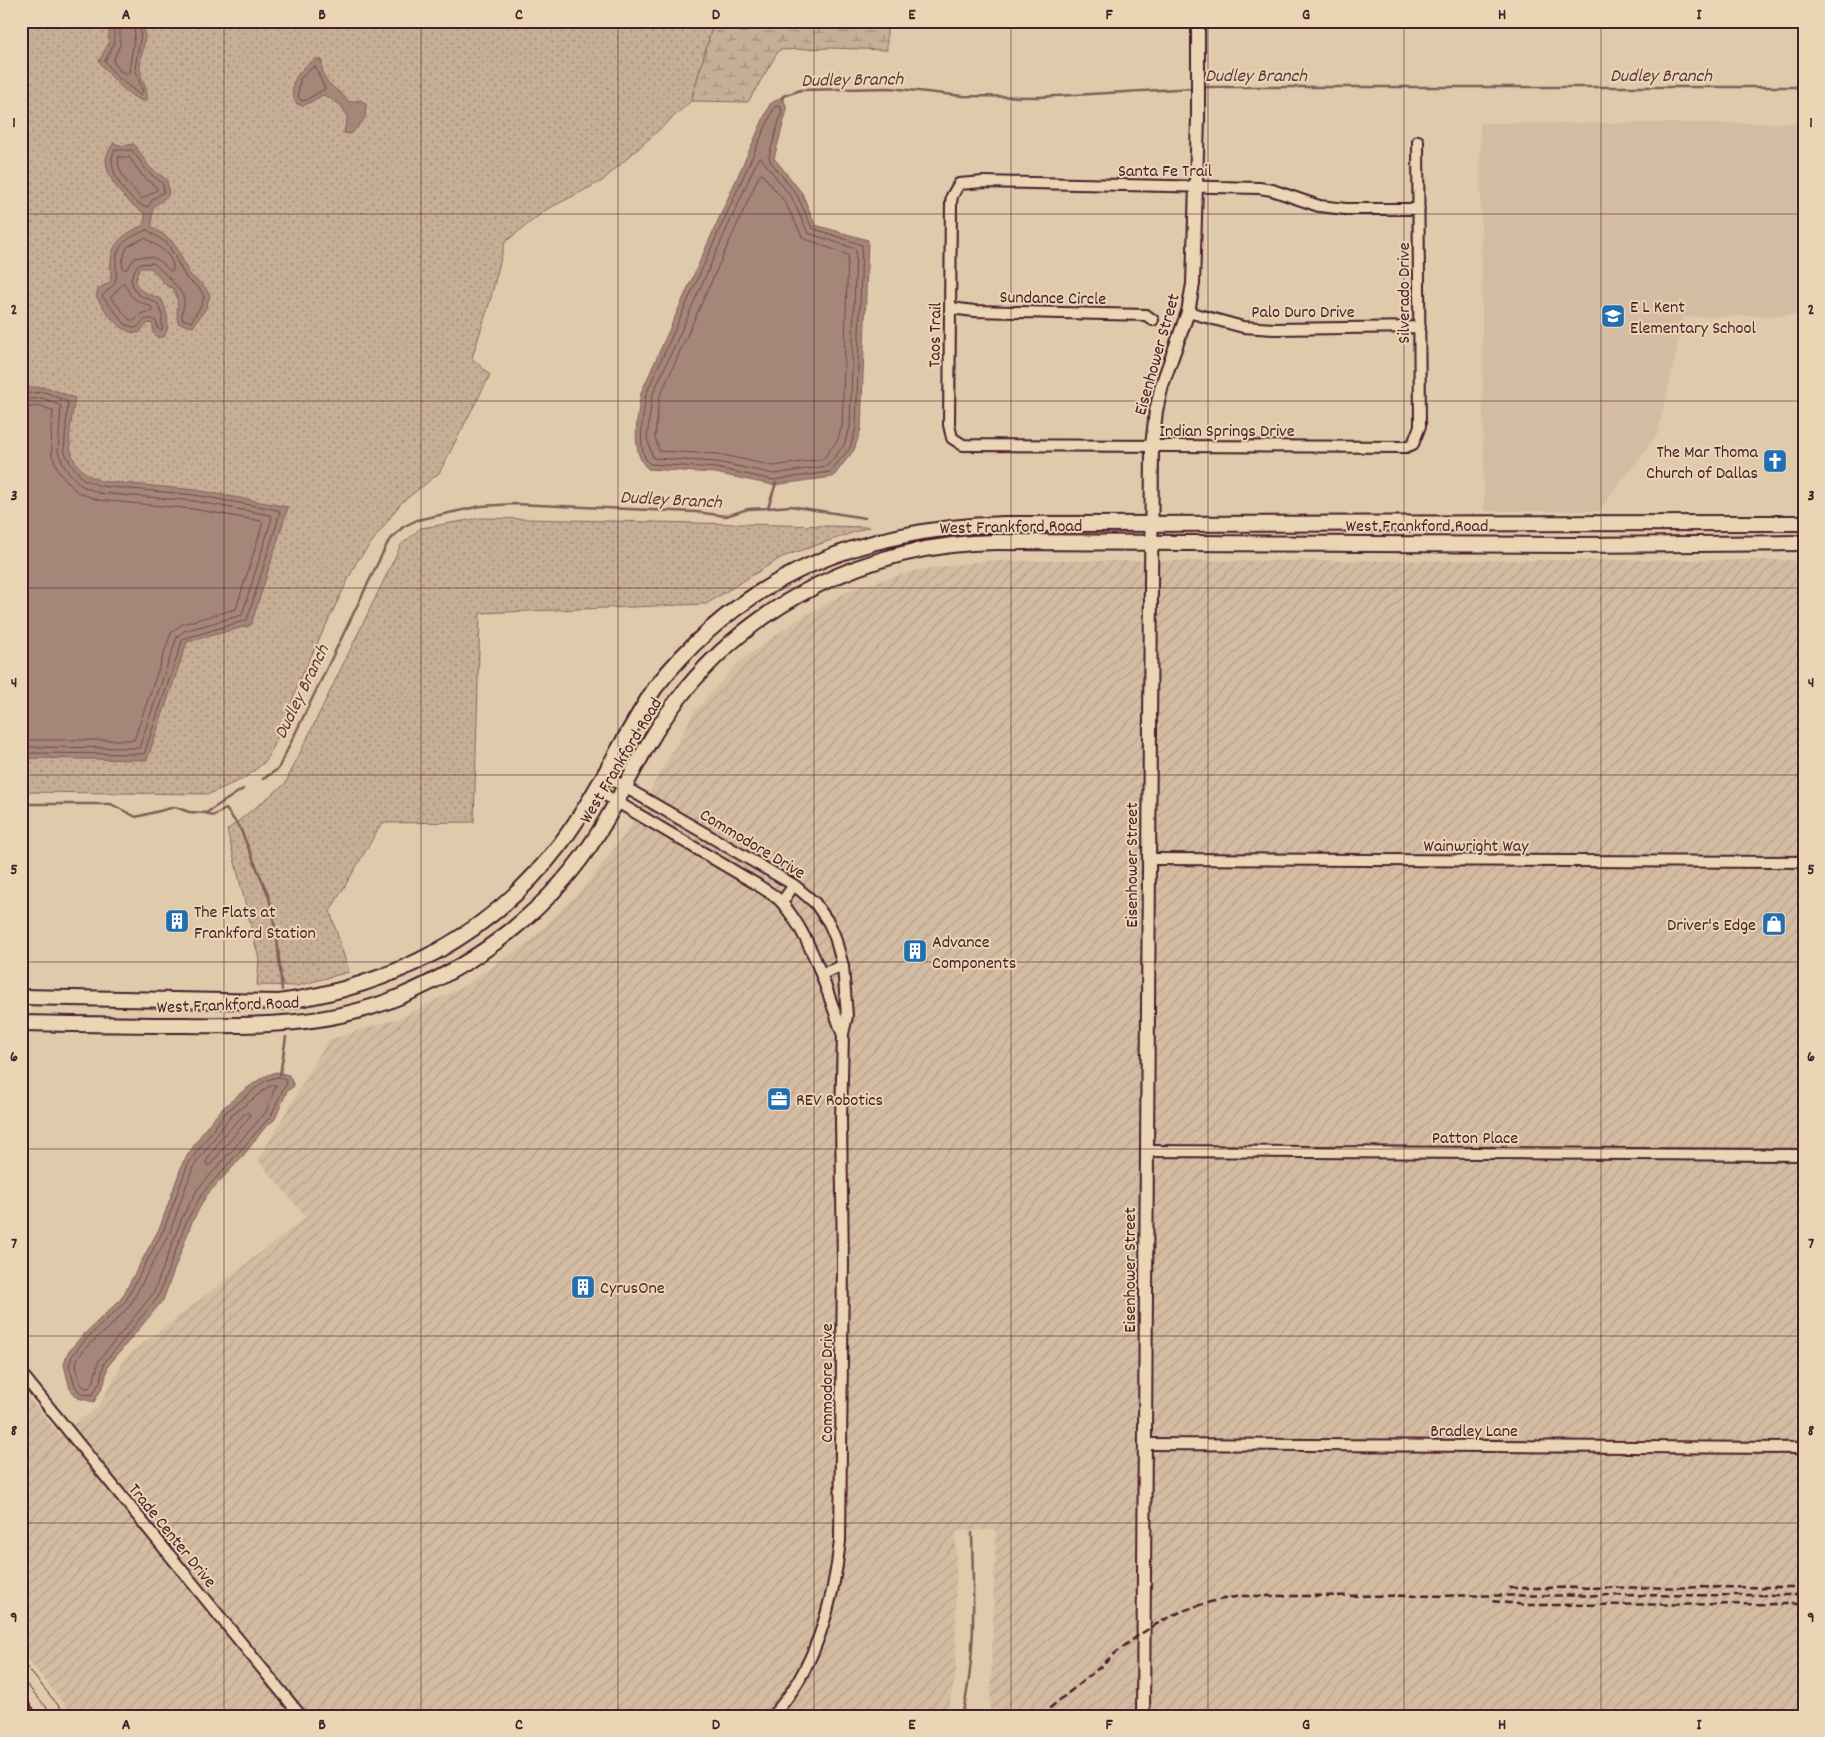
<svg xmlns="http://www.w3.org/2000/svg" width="1825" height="1737" font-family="Dekko,sans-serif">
<defs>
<pattern id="industrial-furrows" width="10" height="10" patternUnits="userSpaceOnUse" patternTransform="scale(1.25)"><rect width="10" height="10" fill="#d3bca1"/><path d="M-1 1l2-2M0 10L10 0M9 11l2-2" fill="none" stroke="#b7a18b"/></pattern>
<pattern id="grass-dots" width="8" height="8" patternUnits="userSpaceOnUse" patternTransform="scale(1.25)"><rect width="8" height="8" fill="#c7ae96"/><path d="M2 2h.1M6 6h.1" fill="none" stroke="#a48d7b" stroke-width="1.8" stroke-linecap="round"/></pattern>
<pattern id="wetland-marsh" width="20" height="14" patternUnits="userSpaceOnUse" patternTransform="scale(1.25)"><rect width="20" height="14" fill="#c7ae96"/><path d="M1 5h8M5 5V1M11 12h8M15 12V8" fill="none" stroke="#a48d7b"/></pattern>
</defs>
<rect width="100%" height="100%" fill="#e0caac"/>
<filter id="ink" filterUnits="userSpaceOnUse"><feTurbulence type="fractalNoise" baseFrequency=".02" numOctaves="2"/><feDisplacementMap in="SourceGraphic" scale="10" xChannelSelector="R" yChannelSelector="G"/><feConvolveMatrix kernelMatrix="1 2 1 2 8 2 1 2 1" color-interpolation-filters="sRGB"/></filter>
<g filter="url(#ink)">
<path fill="#d3bca1" d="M1480 123H1804V315L1684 317 1658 433 1599 511H1484Z"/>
<path fill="url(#industrial-furrows)" d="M1804 560V1716H990L996 1530 956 1531V1671L947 1716H74L21 1651V1389L60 1435 98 1407 126 1357 306 1217 258 1160 328 1040 402 1017 464 986 529 942 585 886 627 832 695 711 739 662 796 621 852 589 918 570 983 561Z"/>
<path fill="url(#grass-dots)" stroke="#886660" d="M21 21H714L691 101 602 181 546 210 505 242 490 301 472 358 490 375 439 473 401 503 356 563 301 677 282 727 266 761 245 778 209 794 21 792Z
M481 518 869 527 782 557 706 604 480 613 474 822 382 823 330 911 349 972 297 986 257 985 259 959 227 830 285 784 401 545 421 528Z"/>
<path fill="url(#wetland-marsh)" stroke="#886660" d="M714 21H887V50L830 48 779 50 748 102 691 101Z"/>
<path fill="#a58678" stroke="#815d59" d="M109 21H143C149 40 140 50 140 67 140 80 149 88 147 101 133 103 107 73 99 61L109 43Z
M315 59 321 60C323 65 321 71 324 76 329 87 342 92 349 102L361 100 366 104 365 118 351 134 344 133C344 128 348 122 347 117 344 105 333 99 323 95L303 106 297 104C285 85 299 70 315 59Z
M783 96 787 110 774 158 802 193 815 225 868 240 861 429 854 450 833 477 773 485 715 473 648 469C629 452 638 416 641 393L770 104Z
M114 143 122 146 134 144 150 168 167 180 169 194C153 211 152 199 152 227L171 240 178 250 190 275 204 286 210 295 206 308 193 327 178 323C175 308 181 303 173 288L167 286 151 268H140C128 292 146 291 162 300 167 312 171 325 164 337H157L153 332V324L148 323 139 333C120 334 105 311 96 296L98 289 110 282C112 275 110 269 111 262 112 240 127 233 144 225L145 213C128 205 107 181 106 161 106 154 110 148 114 143Z
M32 387H46L75 398C69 435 60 464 100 481L196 490 288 507 251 625 187 642 147 760 21 758V390Z
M276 1072 289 1075 294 1086 287 1091 275 1119 263 1130 243 1156 206 1196 192 1222 163 1300 108 1366 104 1384 94 1402 78 1398 70 1389 64 1365 67 1354 80 1338 121 1299 160 1227 183 1162 207 1126 222 1109 243 1091 263 1077Z"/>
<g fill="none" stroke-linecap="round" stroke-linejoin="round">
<path stroke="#6e484a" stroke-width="1" d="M114 21V44L105 61 116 76 140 95 143 92 135 68 141 33 139 21
M120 21V45L113 61 120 71 127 74 129 72 135 33 132 21
M315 66 325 89 306 100 301 101 298 96 300 79Z
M777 106H780L782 111 769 156 770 161 797 195 812 228 862 245 856 428 850 448 830 472 773 480 716 468 650 464C635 452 644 412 646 394L774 108Z
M115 150H132L147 171 163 184 164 192 153 199 148 207C129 205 103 167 115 150Z
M119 157H129L142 175 156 187 157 190 142 199C133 189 114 171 119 157Z
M761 158 792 198 808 233 856 249 850 427 844 445 827 466 774 474 717 462 653 458 647 438 652 396 758 159Z
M762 174 785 202 803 238 848 255 842 426 837 441 823 459 774 466 718 454 659 451 655 437 659 398 759 176Z
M147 230 168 244 186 278 200 289 204 296 202 304 191 322 182 319C181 312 185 306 184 299 183 291 160 268 153 263L138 264 131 278C135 300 143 294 158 304L162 315V330L158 329 156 321C146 315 143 322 136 328L126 325 102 296 115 283C117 276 116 270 116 263 116 243 131 236 147 230Z
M145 238C157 246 174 254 173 270L170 271C160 259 151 254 135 258L127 269H123L122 262 127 247Z
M124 283C133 301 134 299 152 307V311L142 313 134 321 130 320 111 298Z
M21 394 45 392 68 402 64 450 70 463 83 479 100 486 195 495 278 510 280 513 247 620 183 639 144 754 21 753
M21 400 43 398 61 406 58 452 65 468 80 485 99 493 194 501 270 515 272 518 242 615 184 631 177 637 139 748 21 747
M21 408 42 406 53 411 51 430 52 455 59 472 77 492 98 500 193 509 261 521 263 523 236 609 182 624 171 633 134 740H21
M277 1077 285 1079 287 1084 283 1089 271 1116 202 1194 187 1220 158 1297 104 1363 100 1382 92 1395 81 1394 75 1386 69 1366 72 1356 84 1341 125 1302 164 1229 188 1164 226 1112 265 1081Z
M276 1085 266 1112 197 1190 182 1218 153 1294 99 1360 94 1380 89 1388H85L80 1383 76 1366 77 1359 88 1345 109 1328 130 1305 170 1232 193 1167 230 1117 268 1087Z
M246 1113H249L250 1116 210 1165H207L206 1162 222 1137Z"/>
<path stroke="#815d59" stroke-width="2.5" d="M1203 87H1804
M782 99 783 96 801 90 890 88 963 96 1038 97 1195 88
M768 508 790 506 865 518
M263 779 278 769 388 542 403 527 417 520 481 506 515 504 696 512 726 516 748 509 768 508 776 483
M21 804H111L136 817 175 807 189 812 206 813 243 789
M206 813 212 816 226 809 240 828 269 897 277 938 282 990
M280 1075 286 1037
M962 1716C977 1655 973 1595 972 1533"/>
<defs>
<path id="minor" d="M1418 141 1420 426 1413 444 1406 447 963 445 952 438 949 425 951 203 952 196 959 184 983 182 1259 188 1272 190 1319 206 1346 209H1419
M951 308 974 311 1146 315 1153 320
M1188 312 1243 327 1274 329 1420 327
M604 775 794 885 815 903 829 923 835 937 843 966 847 1016 843 1034 841 1120 843 1265 840 1541C834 1601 815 1671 772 1716
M595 789 758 885C766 891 777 896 783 904 812 938 827 991 842 1033
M1149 859 1804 862
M782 902 794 885
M821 974 843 966
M1147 1151 1804 1155
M21 1373 301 1716
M1145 1444 1804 1448"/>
<path id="tertiary" d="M1143 1716 1152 446 1156 411 1162 385 1188 312 1193 284 1198 118V21"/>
<path id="secondary" d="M21 997 279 1002C392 987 491 936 561 843 597 795 622 738 655 688 744 574 863 529 1004 524L1804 523
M21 1023C76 1024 131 1025 185 1025 258 1026 330 1026 399 997 479 963 553 907 599 832 625 790 644 745 673 706 749 603 869 544 996 542L1575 545 1804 543"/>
</defs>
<use href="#minor" stroke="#4a1f2b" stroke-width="14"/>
<use href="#tertiary" stroke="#4a1f2b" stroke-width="16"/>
<use href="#secondary" stroke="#4a1f2b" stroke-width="18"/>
<use href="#minor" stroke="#ead5b4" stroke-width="10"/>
<use href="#tertiary" stroke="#ead5b4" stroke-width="12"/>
<use href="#secondary" stroke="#ead5b4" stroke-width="14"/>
<path stroke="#4a1f2b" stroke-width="1" d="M21 1660 67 1716
M21 1678 54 1716"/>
<path stroke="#4a1f2b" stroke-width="2.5" stroke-dasharray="8 4" stroke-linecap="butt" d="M1509 1588 1804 1587
M1492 1601 1526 1605 1804 1604
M1104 1663C1147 1625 1184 1604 1241 1596L1804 1595
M21 1694 39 1716
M1040 1716 1110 1659"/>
</g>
</g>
<path fill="none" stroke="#4a1f2b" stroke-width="1" stroke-opacity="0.55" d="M224 21V1716M421 21V1716M618 21V1716M814 21V1716M1011 21V1716M1208 21V1716M1404 21V1716M1601 21V1716M21 214H1804M21 401H1804M21 588H1804M21 775H1804M21 962H1804M21 1149H1804M21 1336H1804M21 1523H1804"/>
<defs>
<symbol id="school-square" viewBox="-11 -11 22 22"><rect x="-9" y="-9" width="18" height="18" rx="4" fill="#1f6fb2" stroke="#ead5b4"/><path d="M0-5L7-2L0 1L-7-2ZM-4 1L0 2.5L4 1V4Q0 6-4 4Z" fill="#fff"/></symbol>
<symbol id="church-square" viewBox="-11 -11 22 22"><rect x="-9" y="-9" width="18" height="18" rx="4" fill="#1f6fb2" stroke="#ead5b4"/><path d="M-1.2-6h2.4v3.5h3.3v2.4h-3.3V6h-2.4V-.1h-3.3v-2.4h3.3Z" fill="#fff"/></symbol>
<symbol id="building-square" viewBox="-11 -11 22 22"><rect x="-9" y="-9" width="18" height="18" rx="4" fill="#1f6fb2" stroke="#ead5b4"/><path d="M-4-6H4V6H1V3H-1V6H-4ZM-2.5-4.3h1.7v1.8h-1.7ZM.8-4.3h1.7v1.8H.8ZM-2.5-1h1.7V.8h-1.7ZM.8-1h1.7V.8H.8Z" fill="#fff"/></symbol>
<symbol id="shop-square" viewBox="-11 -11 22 22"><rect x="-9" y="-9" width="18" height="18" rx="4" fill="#1f6fb2" stroke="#ead5b4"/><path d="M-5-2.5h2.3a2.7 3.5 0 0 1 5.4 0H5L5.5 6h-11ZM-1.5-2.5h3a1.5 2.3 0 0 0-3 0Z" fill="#fff"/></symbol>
<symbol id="office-square" viewBox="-11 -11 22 22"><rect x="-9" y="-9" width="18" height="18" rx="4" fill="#1f6fb2" stroke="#ead5b4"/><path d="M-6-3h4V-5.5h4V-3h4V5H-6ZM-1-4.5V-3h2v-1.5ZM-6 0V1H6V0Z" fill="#fff"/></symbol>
</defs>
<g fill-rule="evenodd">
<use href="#school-square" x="1599" y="302" width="28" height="28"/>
<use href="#church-square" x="1761" y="447" width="28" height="28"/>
<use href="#building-square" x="163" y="907" width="28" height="28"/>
<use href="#shop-square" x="1760" y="910" width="28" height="28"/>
<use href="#building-square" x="901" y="937" width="28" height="28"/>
<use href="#office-square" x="765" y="1085" width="28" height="28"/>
<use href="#building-square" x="569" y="1273" width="28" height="28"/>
</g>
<g text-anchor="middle" stroke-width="4" stroke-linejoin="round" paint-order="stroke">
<g font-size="18" fill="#4a1f2b" stroke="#ead5b4">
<text x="1165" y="176">Santa Fe Trail</text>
<text transform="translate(1403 293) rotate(-90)" y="6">Silverado Drive</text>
<text transform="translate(1053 297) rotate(1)" y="6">Sundance Circle</text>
<text x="1303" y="317">Palo Duro Drive</text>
<text transform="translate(934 335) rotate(-89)" y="6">Taos Trail</text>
<text transform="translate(1156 354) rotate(-74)" y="6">Eisenhower Street</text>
<text x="1227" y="436">Indian Springs Drive</text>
<text x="1417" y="531">West Frankford Road</text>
<text transform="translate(1011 526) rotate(-1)" y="6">West Frankford Road</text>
<text transform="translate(620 760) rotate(-59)" y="6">West Frankford Road</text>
<text transform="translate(753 843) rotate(31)" y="6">Commodore Drive</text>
<text x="1476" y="851">Wainwright Way</text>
<text transform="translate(1131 865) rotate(-90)" y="6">Eisenhower Street</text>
<text transform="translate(228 1004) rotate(-2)" y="6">West Frankford Road</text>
<text x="1475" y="1143">Patton Place</text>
<text transform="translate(1129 1270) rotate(-90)" y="6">Eisenhower Street</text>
<text transform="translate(826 1383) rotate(-90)" y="6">Commodore Drive</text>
<text x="1474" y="1436">Bradley Lane</text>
<text transform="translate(173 1535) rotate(51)" y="6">Trade Center Drive</text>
</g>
<g font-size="18" fill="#4a1f2b" stroke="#ead5b4" text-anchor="start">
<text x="1630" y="312">E L Kent<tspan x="1630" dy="21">Elementary School</tspan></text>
<text x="1758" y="457" text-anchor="end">The Mar Thoma<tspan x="1758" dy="21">Church of Dallas</tspan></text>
<text x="194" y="917">The Flats at<tspan x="194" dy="21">Frankford Station</tspan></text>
<text x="1756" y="930" text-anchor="end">Driver's Edge</text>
<text x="932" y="947">Advance<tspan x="932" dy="21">Components</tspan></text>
<text x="796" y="1105">REV Robotics</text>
<text x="600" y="1293">CyrusOne</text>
</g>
<g font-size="19" font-style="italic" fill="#61393e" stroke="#ead5b4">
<text x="1256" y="81">Dudley Branch</text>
<text x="1661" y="81">Dudley Branch</text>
<text transform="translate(852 78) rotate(-1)" y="7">Dudley Branch</text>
<text transform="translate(671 498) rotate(3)" y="7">Dudley Branch</text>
<text transform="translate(300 691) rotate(-64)" y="7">Dudley Branch</text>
</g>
</g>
<rect width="1825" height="1737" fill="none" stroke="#ead5b4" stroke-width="55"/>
<rect x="28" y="28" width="1770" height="1682" fill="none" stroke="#4a1f2b" stroke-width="2"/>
<g font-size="16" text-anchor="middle" font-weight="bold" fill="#4a1f2b">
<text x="126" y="19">A</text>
<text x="322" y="19">B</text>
<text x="519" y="19">C</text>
<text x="716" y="19">D</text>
<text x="912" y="19">E</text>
<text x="1109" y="19">F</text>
<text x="1306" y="19">G</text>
<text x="1502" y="19">H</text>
<text x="1699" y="19">I</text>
<text x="14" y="127">1</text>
<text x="1811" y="127">1</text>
<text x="14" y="314">2</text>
<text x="1811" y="314">2</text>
<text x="14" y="500">3</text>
<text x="1811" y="500">3</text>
<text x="14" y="687">4</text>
<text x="1811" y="687">4</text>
<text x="14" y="874">5</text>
<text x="1811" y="874">5</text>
<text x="14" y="1061">6</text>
<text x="1811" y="1061">6</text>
<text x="14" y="1248">7</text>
<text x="1811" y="1248">7</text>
<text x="14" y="1435">8</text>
<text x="1811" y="1435">8</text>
<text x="14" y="1622">9</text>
<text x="1811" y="1622">9</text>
<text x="126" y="1729">A</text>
<text x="322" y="1729">B</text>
<text x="519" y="1729">C</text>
<text x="716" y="1729">D</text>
<text x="912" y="1729">E</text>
<text x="1109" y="1729">F</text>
<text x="1306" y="1729">G</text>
<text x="1502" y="1729">H</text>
<text x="1699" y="1729">I</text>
</g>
</svg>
